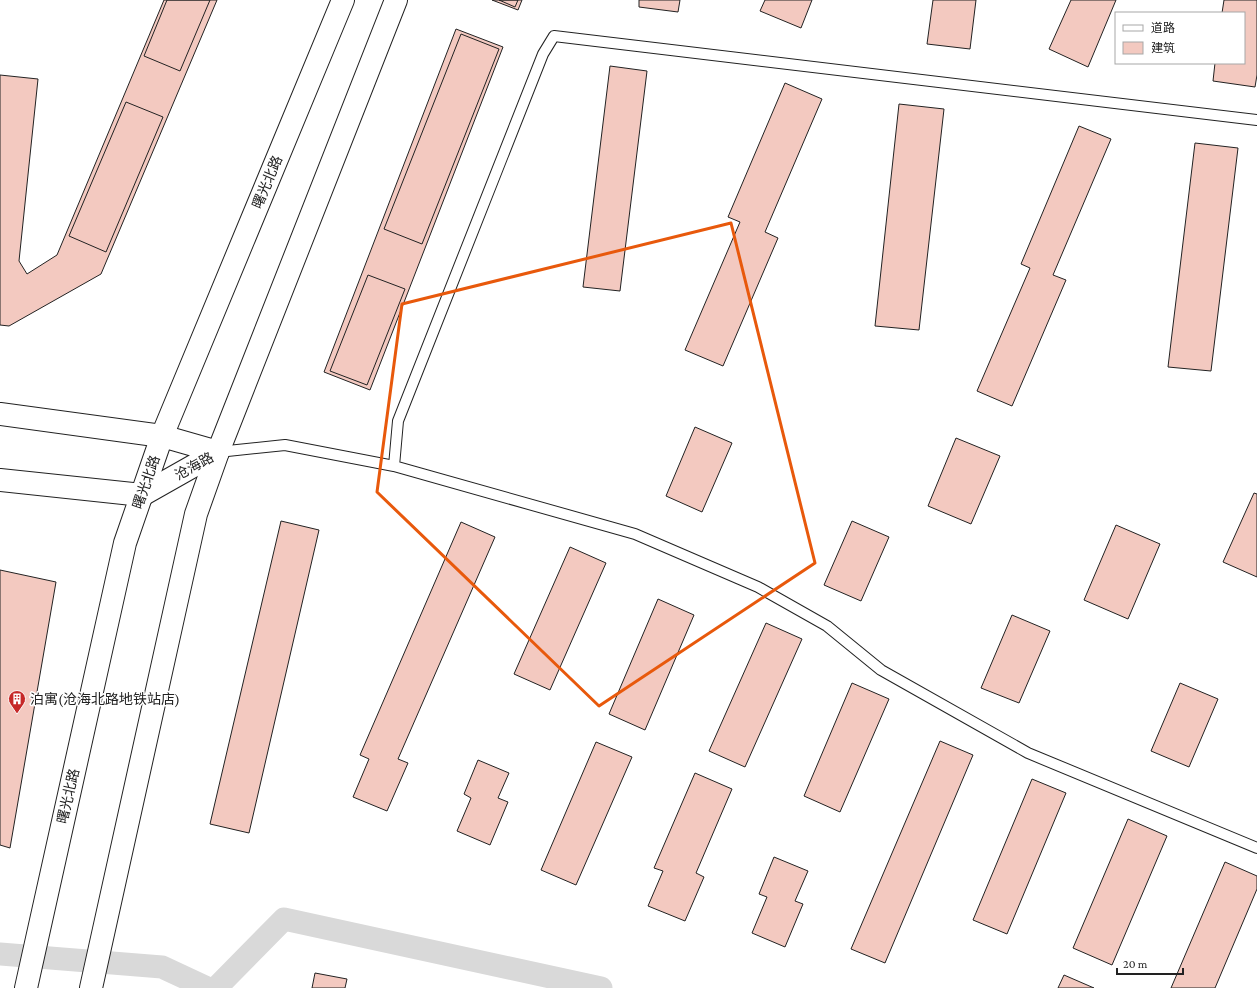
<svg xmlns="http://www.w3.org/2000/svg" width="1257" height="988" font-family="'Crimson Pro','Noto Sans SC',serif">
<rect width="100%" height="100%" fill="#fff"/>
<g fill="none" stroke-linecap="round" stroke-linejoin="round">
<path stroke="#d9d9d9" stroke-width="23" d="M0 954 162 967 207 988
M216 988 284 919 601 988"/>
</g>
<path fill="#f3c9c0" stroke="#222" d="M164 0H217L101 274 9 326 0 325V75L38 79 19 261 27 274 57 255Z
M167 0H210L180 71 144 56Z
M492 0H522L518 10Z
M499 0H518L515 7Z
M639 0H680L678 12 639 7Z
M765 0H812L801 28 760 11Z
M933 0H976L970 49 927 44Z
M1071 0H1116L1088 67 1049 49Z
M1224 0H1257V75L1255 87 1213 81 1215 63H1244V13H1222Z
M456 29 503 47 370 390 324 372Z
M461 34 499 49 422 244 384 229Z
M610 66 647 71 620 291 583 287Z
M785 83 822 99 765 232 778 238 723 366 685 350 740 222 728 217Z
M126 102 163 117 106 252 69 236Z
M899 104 944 109 919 330 875 326Z
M1079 126 1111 139 1053 275 1066 280 1012 406 977 391 1030 268 1021 264Z
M1195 143 1238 148 1211 371 1168 367Z
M368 275 405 289 367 385 330 371Z
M695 427 732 443 702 512 666 496Z
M956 438 1000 456 971 524 928 506Z
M1254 493 1257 494V577L1223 562Z
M281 521 319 530 249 833 210 824Z
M852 521 889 537 861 601 824 585Z
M461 522 495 537 398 759 408 763 387 811 353 797 369 759 360 755Z
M1116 525 1160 544 1128 619 1084 600Z
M570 547 606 563 550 690 514 674Z
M0 570 56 582 10 848 0 845Z
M658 599 694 615 645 730 609 714Z
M1012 615 1050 631 1019 703 981 688Z
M766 623 802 639 745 767 709 751Z
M852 683 889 699 840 812 804 796Z
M1180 683 1218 699 1189 767 1151 751Z
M940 741 973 755 885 963 851 949Z
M596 742 632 757 576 885 541 870Z
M478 760 509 773 498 798 508 802 490 845 457 831 471 798 464 794Z
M695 773 732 789 696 873 704 877 685 921 648 906 663 871 654 868Z
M1032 779 1066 793 1007 934 973 920Z
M1128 819 1167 836 1112 965 1073 948Z
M774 857 808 871 795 901 803 904 785 947 752 933 767 897 759 894Z
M1225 862 1257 876V889L1215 988H1171Z
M315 973 347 979 345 988H312Z
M1064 975 1094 988H1058Z"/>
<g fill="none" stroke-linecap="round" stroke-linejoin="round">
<defs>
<path id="service" d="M218 452 285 445 394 466 635 534 758 587 827 626 881 670 1028 753 1257 848
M394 466 398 421 543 54 554 36 1257 120"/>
<path id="tertiary" d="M0 414 162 436 218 452
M0 480 142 495 218 452"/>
<path id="secondary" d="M26 988 125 543 162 436 343 0
M91 988 196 514 218 452 396 0"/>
</defs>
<use href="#service" stroke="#222" stroke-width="12"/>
<use href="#tertiary" stroke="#222" stroke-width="24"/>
<use href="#secondary" stroke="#222" stroke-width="24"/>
<use href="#service" stroke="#fff" stroke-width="10"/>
<use href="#tertiary" stroke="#fff" stroke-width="22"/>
<use href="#secondary" stroke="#fff" stroke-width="22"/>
</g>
<path fill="none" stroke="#e8590c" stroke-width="3" stroke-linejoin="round" d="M731 223 815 563 599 706 377 492 402 304Z"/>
<defs>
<symbol id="building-pin" viewBox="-11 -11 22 30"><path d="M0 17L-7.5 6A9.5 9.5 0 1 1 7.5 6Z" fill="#c62828" stroke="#fff"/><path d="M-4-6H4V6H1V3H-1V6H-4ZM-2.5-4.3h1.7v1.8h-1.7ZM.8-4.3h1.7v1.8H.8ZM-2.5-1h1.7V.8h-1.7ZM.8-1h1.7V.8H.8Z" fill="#fff"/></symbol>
</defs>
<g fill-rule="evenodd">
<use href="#building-pin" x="7" y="689" width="20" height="27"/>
</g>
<g text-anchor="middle" stroke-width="3" stroke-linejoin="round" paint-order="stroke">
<g font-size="14" fill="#222" stroke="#fff">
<text transform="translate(267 182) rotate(-67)" y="5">曙光北路</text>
<text transform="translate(194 466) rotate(-29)" y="5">沧海路</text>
<text transform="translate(146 482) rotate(-71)" y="5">曙光北路</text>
<text transform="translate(68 796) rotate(-77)" y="5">曙光北路</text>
</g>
<g font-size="14" fill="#222" stroke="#fff" text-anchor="start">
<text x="30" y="704">泊寓(沧海北路地铁站店)</text>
</g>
</g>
<rect x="1115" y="12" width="130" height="52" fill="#ffffff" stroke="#a7a7a7"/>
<rect x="1123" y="25" width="20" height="6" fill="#ffffff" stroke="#a7a7a7"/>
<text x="1151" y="32" font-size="12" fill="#222222">道路</text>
<rect x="1123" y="42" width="20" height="12" fill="#f3c9c0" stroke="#a7a7a7"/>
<text x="1151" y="52" font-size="12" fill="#222222">建筑</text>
<path d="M1117 968v6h66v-6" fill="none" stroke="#222222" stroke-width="2"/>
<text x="1123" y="968" font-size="12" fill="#222222" stroke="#ffffff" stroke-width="3" paint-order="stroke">20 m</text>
</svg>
